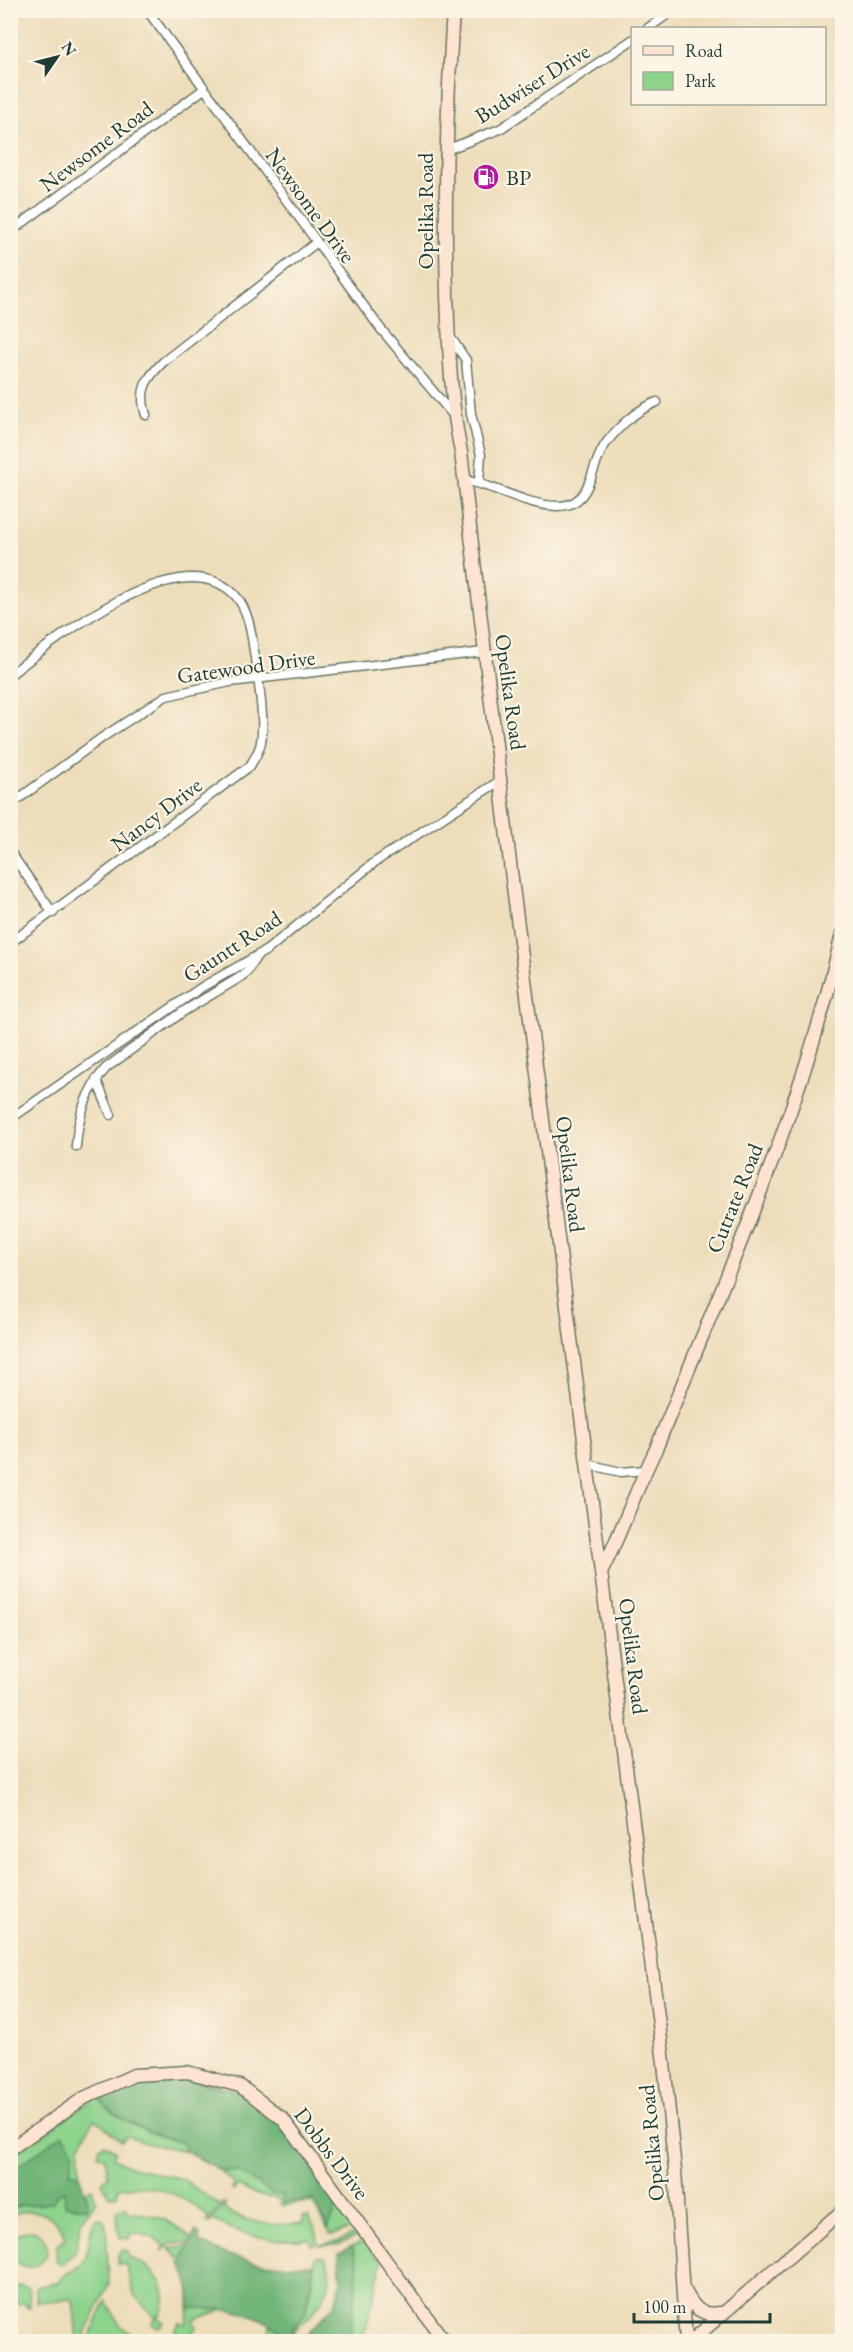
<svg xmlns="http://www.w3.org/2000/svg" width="853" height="2352" font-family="'EB Garamond',serif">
<rect width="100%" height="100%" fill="#fcf5e5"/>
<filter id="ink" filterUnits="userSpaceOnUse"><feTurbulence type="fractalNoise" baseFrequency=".0167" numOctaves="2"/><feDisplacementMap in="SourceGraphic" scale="12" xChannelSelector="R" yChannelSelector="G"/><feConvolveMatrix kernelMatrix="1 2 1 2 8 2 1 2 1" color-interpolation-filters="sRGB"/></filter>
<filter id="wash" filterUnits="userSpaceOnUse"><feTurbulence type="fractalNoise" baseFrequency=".008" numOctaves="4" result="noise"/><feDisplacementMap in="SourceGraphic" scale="24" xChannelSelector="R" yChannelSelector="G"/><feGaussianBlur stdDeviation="1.35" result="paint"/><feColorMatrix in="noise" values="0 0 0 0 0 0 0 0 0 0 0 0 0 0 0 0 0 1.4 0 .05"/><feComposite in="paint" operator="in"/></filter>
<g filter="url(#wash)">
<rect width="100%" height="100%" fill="#edb"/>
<path fill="#8ed38c" stroke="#568860" stroke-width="1.5" d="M188 2077 239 2091 178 2078 125 2090 100 2099C120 2124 153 2135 183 2143L186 2151 145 2143 127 2136 122 2141 94 2119 80 2145 79 2175 70 2173 71 2162 63 2134 11 2171 10 2157 98 2096 140 2080Z
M104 2144 116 2151 113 2158 132 2167 183 2179 220 2206 224 2202 206 2223 208 2217C182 2194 154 2182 118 2188L117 2196H109L102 2182 108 2176 105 2158 98 2155 99 2147Z
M219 2170 239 2172 272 2194 283 2195V2203L315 2200 328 2228 338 2201 352 2225 348 2230 331 2235 312 2202 281 2206 279 2199 257 2195 238 2186 233 2191 231 2188 234 2184Z
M92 2188 96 2201 81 2221 76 2250 62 2265 56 2261 57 2244 66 2239C58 2215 33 2204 11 2216V2210L19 2204 64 2191 74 2207H86L88 2202 86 2191Z
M226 2203 224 2209C249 2225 276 2227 304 2223L303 2217 308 2216 317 2233 318 2243 312 2246 309 2239C273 2243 244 2237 213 2220L208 2224Z
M125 2206 129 2213C156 2213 172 2221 192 2239L190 2242 170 2244 162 2251 165 2246 151 2237 132 2232 129 2239 120 2238 116 2212Z
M98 2218 103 2219 106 2226 109 2283 83 2339H77L73 2299 37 2302 36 2287 60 2282C63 2272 74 2272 81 2264 93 2250 85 2229 98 2218Z
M11 2249a18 18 0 1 1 36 0a18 18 0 1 1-36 0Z
M357 2232 358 2236 338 2245H318L337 2242Z
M365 2242 382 2262 363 2341 350 2342 358 2264 352 2246Z
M189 2245 182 2259H178L169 2248Z
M122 2250 128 2251 129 2258C156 2267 173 2290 159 2318L164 2322 161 2327 157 2328 152 2324 157 2315 153 2316 134 2295 126 2265 118 2264V2254Z
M318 2256 325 2257C339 2285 319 2308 300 2326 294 2331 289 2338 282 2340L269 2331 271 2323 287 2336 305 2314 314 2271V2259Z
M23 2286 29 2289 30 2307H27L26 2303 11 2304V2287Z
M106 2301 120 2325 139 2341H88Z
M190 2308 222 2310 194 2320 197 2328 184 2340 178 2341 172 2337 179 2323 186 2324Z
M231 2335 253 2341H209Z"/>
<path fill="#72b578" stroke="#487956" stroke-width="1.5" d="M178 2078 241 2092 278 2120 339 2200 328 2229 315 2200 283 2203V2195L272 2194 239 2172 221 2171 186 2151 183 2143C153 2135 120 2123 99 2099L125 2090Z
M63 2134 74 2150 70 2172 79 2175 88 2202 86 2208 65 2205 64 2191 56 2195 53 2202C38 2207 24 2201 11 2210V2171Z
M196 2231 200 2234 199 2242C239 2263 270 2266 314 2265L305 2314 287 2336C253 2308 231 2310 189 2308 192 2291 188 2279 180 2263Z
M352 2246 358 2264 350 2341H301L334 2305 341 2284 339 2253Z"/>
</g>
<g filter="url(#ink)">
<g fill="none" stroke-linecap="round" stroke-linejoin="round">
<defs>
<path id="street" d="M147 10 380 328 453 415
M648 28 674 10
M446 150 500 129 632 40
M10 232 204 89
M449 335 466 360 471 414 481 455 479 482
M146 415C138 390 146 379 163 362L317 242
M463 480C495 485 524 505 557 506 594 507 589 464 607 442 619 426 638 409 657 402
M10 675C54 640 181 538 235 595 251 612 252 642 256 664 259 685 265 721 261 742 260 750 254 759 250 766L10 943
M10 805 103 737 166 696 230 682 484 652
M10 852 53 913
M96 1079 111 1115
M10 1119 202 987 267 950 375 862 501 780
M76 1146C78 1118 87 1089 106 1068L184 1011 239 978 247 972 256 957
M587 1464 621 1472 645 1470"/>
<path id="secondary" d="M453 10C447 105 444 199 447 293 449 347 450 400 461 452L511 871 664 2063 675 2170 686 2342
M602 1571C622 1531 636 1489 656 1449 724 1280 802 1112 842 934
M10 2149 84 2098 134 2075 187 2072 240 2086 283 2119 445 2342
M685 2291C694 2308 700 2316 720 2313
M690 2342 842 2211"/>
</defs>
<use href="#street" stroke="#677563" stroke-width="11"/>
<use href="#secondary" stroke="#677563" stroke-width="15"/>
<use href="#street" stroke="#fff" stroke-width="8"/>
<use href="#secondary" stroke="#fde4d1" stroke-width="12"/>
</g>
</g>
<defs>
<symbol id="fuel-disc" viewBox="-11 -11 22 22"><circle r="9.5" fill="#b5179e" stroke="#fcf5e5"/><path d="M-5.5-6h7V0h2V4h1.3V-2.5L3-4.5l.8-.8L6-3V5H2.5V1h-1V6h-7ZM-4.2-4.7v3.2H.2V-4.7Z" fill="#fff"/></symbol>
</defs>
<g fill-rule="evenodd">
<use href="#fuel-disc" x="471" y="162" width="30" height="30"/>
</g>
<g text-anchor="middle" stroke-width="4.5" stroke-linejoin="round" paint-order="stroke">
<g font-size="22" fill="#1f3d34" stroke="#fcf5e5">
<text transform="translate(532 83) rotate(-32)" y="8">Budwiser Drive</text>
<text transform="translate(96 146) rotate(-37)" y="8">Newsome Road</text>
<text transform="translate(311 205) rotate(54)" y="8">Newsome Drive</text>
<text transform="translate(425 211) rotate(-90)" y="8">Opelika Road</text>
<text transform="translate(246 666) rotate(-8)" y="8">Gatewood Drive</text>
<text transform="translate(511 692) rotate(82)" y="8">Opelika Road</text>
<text transform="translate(156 814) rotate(-37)" y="8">Nancy Drive</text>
<text transform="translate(232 946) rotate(-33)" y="8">Gauntt Road</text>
<text transform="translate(571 1174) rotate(83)" y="8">Opelika Road</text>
<text transform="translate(734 1198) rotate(-68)" y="8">Cutrate Road</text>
<text transform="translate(634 1656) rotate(83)" y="8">Opelika Road</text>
<text transform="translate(651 2143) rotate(-95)" y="8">Opelika Road</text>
<text transform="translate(332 2153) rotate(53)" y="8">Dobbs Drive</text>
</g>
<g font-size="22" fill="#1f3d34" stroke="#fcf5e5" text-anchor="start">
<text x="506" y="185">BP</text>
</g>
</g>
<rect width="853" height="2352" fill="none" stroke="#fcf5e5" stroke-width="36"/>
<rect x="631" y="27" width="195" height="78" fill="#fcf5e5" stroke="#a4ab9e" stroke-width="1.5"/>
<rect x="643" y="46" width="30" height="9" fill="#fde4d1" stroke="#a4ab9e" stroke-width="1.5"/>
<text x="685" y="57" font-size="18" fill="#1f3d34">Road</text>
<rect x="643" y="72" width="30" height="18" fill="#8ed38c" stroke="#a4ab9e" stroke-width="1.5"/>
<text x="685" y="87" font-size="18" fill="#1f3d34">Park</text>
<g transform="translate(57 57) rotate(55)" stroke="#fcf5e5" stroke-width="4.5" paint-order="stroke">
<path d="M0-4.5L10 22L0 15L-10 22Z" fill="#1f3d34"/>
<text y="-9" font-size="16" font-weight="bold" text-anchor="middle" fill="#1f3d34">N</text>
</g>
<path d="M634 2313v9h136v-9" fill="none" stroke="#1f3d34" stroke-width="3"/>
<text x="643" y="2313" font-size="18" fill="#1f3d34" stroke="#fcf5e5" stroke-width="4.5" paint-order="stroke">100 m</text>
</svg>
